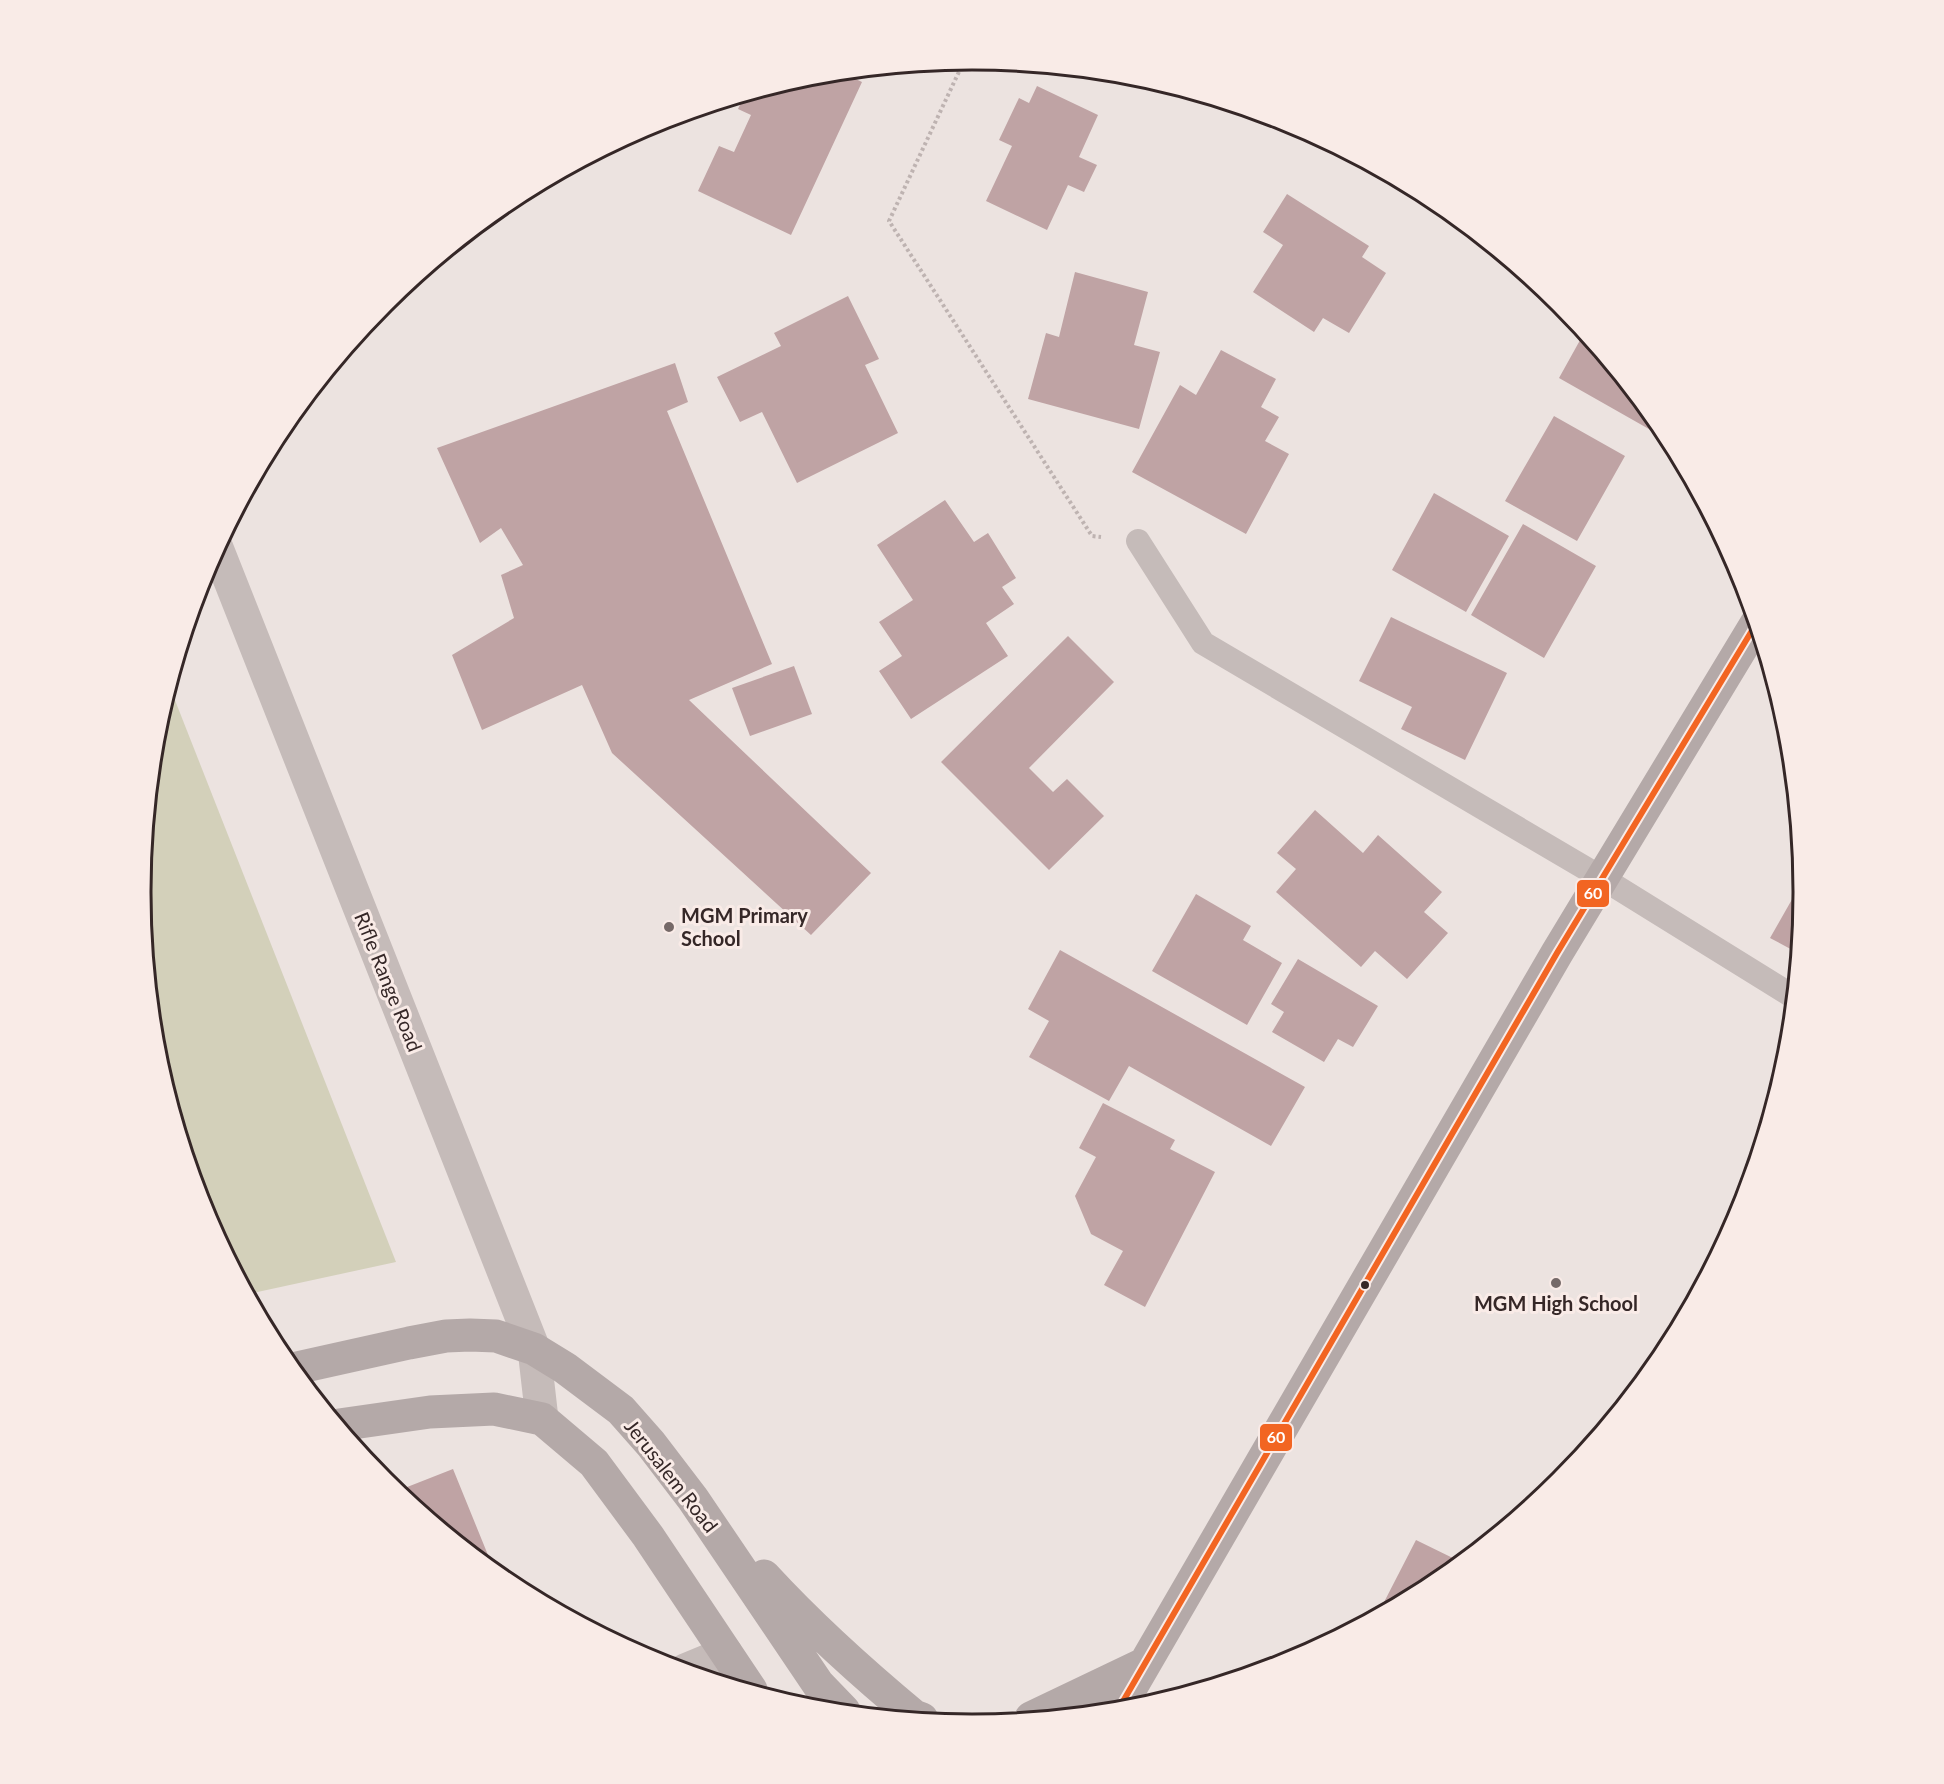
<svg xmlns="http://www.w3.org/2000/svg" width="1944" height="1784" font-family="Lato,sans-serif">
<rect width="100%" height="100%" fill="#ece3e0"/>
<path fill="#d3d0ba" d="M169 685 396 1262 248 1294 203 1210 156 1054 140 892 156 729Z"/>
<path fill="#bfa3a4" d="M843 73 862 82 791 235 698 191 719 146 734 152 751 115 738 109 744 96 810 76Z
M1037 86 1098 115 1079 157 1097 165 1084 192 1068 185 1047 230 986 201 1012 146 999 140 1019 98 1029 103Z
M1346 153 1435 200 1443 208 1442 210 1344 158Z
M1287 194 1369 246 1362 257 1386 273 1349 333 1323 318 1314 332 1253 292 1283 245 1263 232Z
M1075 272 1148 292 1134 345 1160 352 1139 429 1028 399 1046 333 1059 337Z
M848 296 879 359 865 365 898 433 797 483 762 412 740 422 717 377 781 346 774 333Z
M1584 333 1664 430 1670 441 1559 378Z
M1221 350 1276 379 1261 407 1279 417 1265 441 1289 454 1246 534 1132 472 1180 385 1196 395Z
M675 363 688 402 667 411 772 664 689 700 871 873 811 935 612 753 582 685 482 730 452 655 514 618 501 575 523 565 501 528 480 543 437 448Z
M1554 416 1625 456 1577 541 1505 501Z
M1434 493 1509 536 1466 612 1392 570Z
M945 500 974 542 988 533 1016 578 1002 587 1014 604 986 623 1008 656 911 719 879 671 902 656 879 622 913 600 877 545Z
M1523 524 1596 566 1544 658 1471 615Z
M1391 617 1507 673 1465 760 1401 729 1412 707 1359 681Z
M1068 636 1114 682 1029 768 1053 792 1067 779 1104 816 1049 870 941 762Z
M794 666 812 714 750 736 732 688Z
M1315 810 1363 853 1378 835 1442 892 1424 912 1448 933 1407 979 1375 951 1361 967 1276 892 1296 869 1277 853Z
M1803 880 1804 892 1798 953 1770 938Z
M1196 894 1251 926 1243 940 1282 963 1247 1025 1152 971Z
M1060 950 1305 1087 1271 1146 1129 1066 1109 1101 1029 1057 1049 1021 1028 1009Z
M1298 959 1378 1006 1353 1047 1338 1039 1324 1062 1272 1032 1284 1012 1271 1004Z
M1103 1103 1175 1140 1170 1149 1215 1172 1145 1307 1104 1285 1123 1251 1091 1234 1075 1196 1096 1157 1079 1148Z
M453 1469 490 1560 483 1562 397 1491Z
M1416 1540 1461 1562 1434 1584 1385 1610 1381 1608Z"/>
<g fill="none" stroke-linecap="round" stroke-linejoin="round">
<path stroke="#beb3b1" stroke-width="4" stroke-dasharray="3 3" stroke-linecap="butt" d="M964 61 889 221 1092 536 1101 537"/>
<path stroke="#c5bbb9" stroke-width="24" d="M1138 541 1203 643 1602 878 1794 997"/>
<path stroke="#c5bbb9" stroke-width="33" d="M217 548 534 1349 542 1419
M685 1670 726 1653"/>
<path stroke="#b4a9a8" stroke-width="33" d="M292 1369 409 1343 446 1336 470 1335 496 1336 534 1349 565 1368 621 1410 651 1444 693 1499 818 1684 844 1711
M339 1425 430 1412 494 1409 542 1419 594 1463 648 1536 751 1690
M764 1576C810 1626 861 1672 914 1716L922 1719
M1118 1710 1557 953 1756 624
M1031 1718 1142 1665"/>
<defs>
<path id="bus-1" d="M1118 1710 1557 953 1756 624"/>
</defs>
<use href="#bus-1" stroke="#f9ebe7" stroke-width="10"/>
<use href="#bus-1" stroke="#f26522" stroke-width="6"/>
</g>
<g fill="#756968" stroke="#f9ebe7" stroke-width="2">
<circle cx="669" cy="927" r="6"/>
<circle cx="1556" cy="1283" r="6"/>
</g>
<circle fill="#352727" stroke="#f9ebe7" stroke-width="2" cx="1365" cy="1285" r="5"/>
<g text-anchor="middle" stroke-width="6" stroke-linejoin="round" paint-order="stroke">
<g font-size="20" font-weight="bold" fill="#352727" stroke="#f9ebe7" text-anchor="start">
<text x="681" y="923">MGM Primary<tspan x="681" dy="23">School</tspan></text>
<text x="1556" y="1311" text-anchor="middle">MGM High School</text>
</g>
<g font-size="20" fill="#352727" stroke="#f9ebe7">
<text transform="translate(388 982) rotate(68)" y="7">Rifle Range Road</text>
<text transform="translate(671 1476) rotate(52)" y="7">Jerusalem Road</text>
</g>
</g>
<path d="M0 0H1944V1784H0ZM972 70H972A821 821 0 0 1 1793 891V893A821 821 0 0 1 972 1714H972A821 821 0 0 1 151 893V891A821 821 0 0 1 972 70Z" fill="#f9ebe7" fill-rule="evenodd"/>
<path fill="none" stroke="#352727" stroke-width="3" d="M972 70H972A821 821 0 0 1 1793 891V893A821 821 0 0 1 972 1714H972A821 821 0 0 1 151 893V891A821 821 0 0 1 972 70Z"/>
<g stroke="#f9ebe7" stroke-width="2">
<rect x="1576" y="879" width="34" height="29" rx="6" fill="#f26522"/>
<rect x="1259" y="1423" width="34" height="29" rx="6" fill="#f26522"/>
</g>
<g font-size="16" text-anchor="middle" font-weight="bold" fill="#fff">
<text x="1593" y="899">60</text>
<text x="1276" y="1443">60</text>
</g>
</svg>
